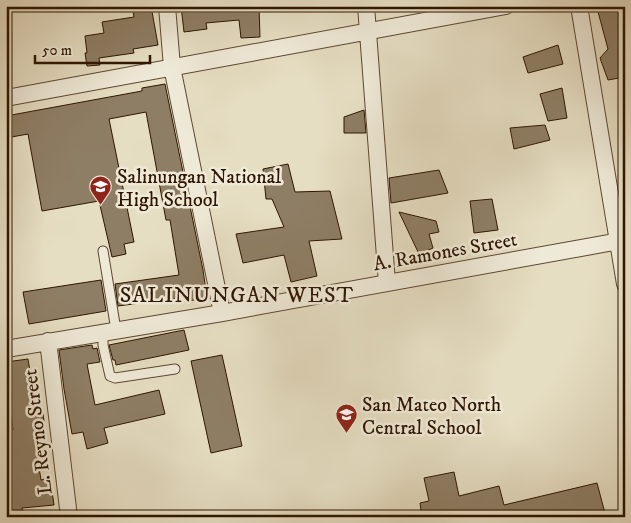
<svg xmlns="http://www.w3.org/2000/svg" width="631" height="523" font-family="'IM FELL DW Pica',serif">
<rect width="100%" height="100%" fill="#e6dec3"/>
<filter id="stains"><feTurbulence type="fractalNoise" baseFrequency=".004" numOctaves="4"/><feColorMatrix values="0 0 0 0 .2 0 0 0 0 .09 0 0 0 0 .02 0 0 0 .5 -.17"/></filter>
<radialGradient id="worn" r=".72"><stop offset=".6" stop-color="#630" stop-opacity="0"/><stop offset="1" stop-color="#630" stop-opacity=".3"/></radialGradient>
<path fill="#8e7e65" stroke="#2f1500" d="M132 6H151L158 45 133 49 134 53 99 58 100 65 87 66 85 53H87L85 36 104 33 102 22 134 17Z
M181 6H259L260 37 241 38 239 20 206 23 207 29 184 32Z
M608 6H625V77L608 80 600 58 608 49 597 8Z
M558 45 563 64 528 73 523 57Z
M165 84 203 270 207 298 187 301 186 297 118 306 115 284 179 275 170 220H166L146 112 109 119 134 242 124 244 126 254 112 257 99 201 42 211 28 134 6 138V116L142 91V88Z
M562 88 567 118 548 121 540 94Z
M364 110 366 133H344V117Z
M545 125 550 140 514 149 510 128Z
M288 164 295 192 330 191 342 239 309 241 317 276 291 282 284 255 243 263 236 234 284 227 272 199H266L263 169Z
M439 170 448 193 391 203 389 178Z
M492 199 498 230 474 233 470 201Z
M399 212 436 221 439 232 429 234 433 248 419 254Z
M101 280 106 311 29 324 23 292Z
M184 330 189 350 116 365 115 360H113L109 345Z
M92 345 93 349 97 348 100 362 87 364 95 405 159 390 165 414 104 428 108 443 87 449 83 432 72 434 64 389 59 350Z
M222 355 242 446 211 453 191 361Z
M28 359 37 414 43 413 46 439H37L38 448H36L41 480 50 478 54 505 22 508 23 517H6V444L12 443 10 430H13L10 403 6 404V362Z
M454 472 459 496 499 486 504 505 597 483 606 517H422L420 503 429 501 424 478Z"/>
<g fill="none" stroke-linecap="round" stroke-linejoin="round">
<defs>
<path id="lane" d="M103 251 116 330
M103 332V345L110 376 115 378 175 369"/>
<path id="street" d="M167 6 172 67 222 313
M366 6 387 283
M579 6 625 284
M6 98 506 6
M48 341 69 517
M6 349 222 313 625 240"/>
</defs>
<use href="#lane" stroke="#5d4731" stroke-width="11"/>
<use href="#street" stroke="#5d4731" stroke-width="18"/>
<use href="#lane" stroke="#efead8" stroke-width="9"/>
<use href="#street" stroke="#efead8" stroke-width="16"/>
</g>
<defs>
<symbol id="school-pin" viewBox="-11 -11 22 30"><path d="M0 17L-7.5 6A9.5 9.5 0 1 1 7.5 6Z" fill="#8f2418" stroke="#efead8"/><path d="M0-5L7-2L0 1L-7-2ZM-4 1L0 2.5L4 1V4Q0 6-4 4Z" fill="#fff"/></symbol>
</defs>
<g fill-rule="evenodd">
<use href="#school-pin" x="88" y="174" width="25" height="34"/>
<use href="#school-pin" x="334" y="402" width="25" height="34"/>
</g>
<g text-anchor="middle" stroke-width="5" stroke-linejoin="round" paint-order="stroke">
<g font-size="20" fill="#2f1500" stroke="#efead8" text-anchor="start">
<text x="117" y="183">Salinungan National<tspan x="117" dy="23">High School</tspan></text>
<text x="362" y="411">San Mateo North<tspan x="362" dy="23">Central School</tspan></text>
</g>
<g font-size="20" fill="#2f1500" stroke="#efead8">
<text transform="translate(445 251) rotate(-10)" y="7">A. Ramones Street</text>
<text transform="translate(37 432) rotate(-97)" y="7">L. Reyno Street</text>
</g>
<g font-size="22" letter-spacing="1" fill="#2f1500" stroke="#efead8">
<text x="237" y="302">SALINUNGAN WEST</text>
</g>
</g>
<rect width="631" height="523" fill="none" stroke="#e6dec3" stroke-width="25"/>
<rect x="8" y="8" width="616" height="508" fill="none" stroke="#2f1500" stroke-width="2.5"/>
<rect x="12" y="12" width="606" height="498" fill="none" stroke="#2f1500"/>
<path d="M35 55v8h115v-8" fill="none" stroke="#2f1500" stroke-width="2.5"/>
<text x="42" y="55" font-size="15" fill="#2f1500" stroke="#efead8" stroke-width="4" paint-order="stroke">50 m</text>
<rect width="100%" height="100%" filter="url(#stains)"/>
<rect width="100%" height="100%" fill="url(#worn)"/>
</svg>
